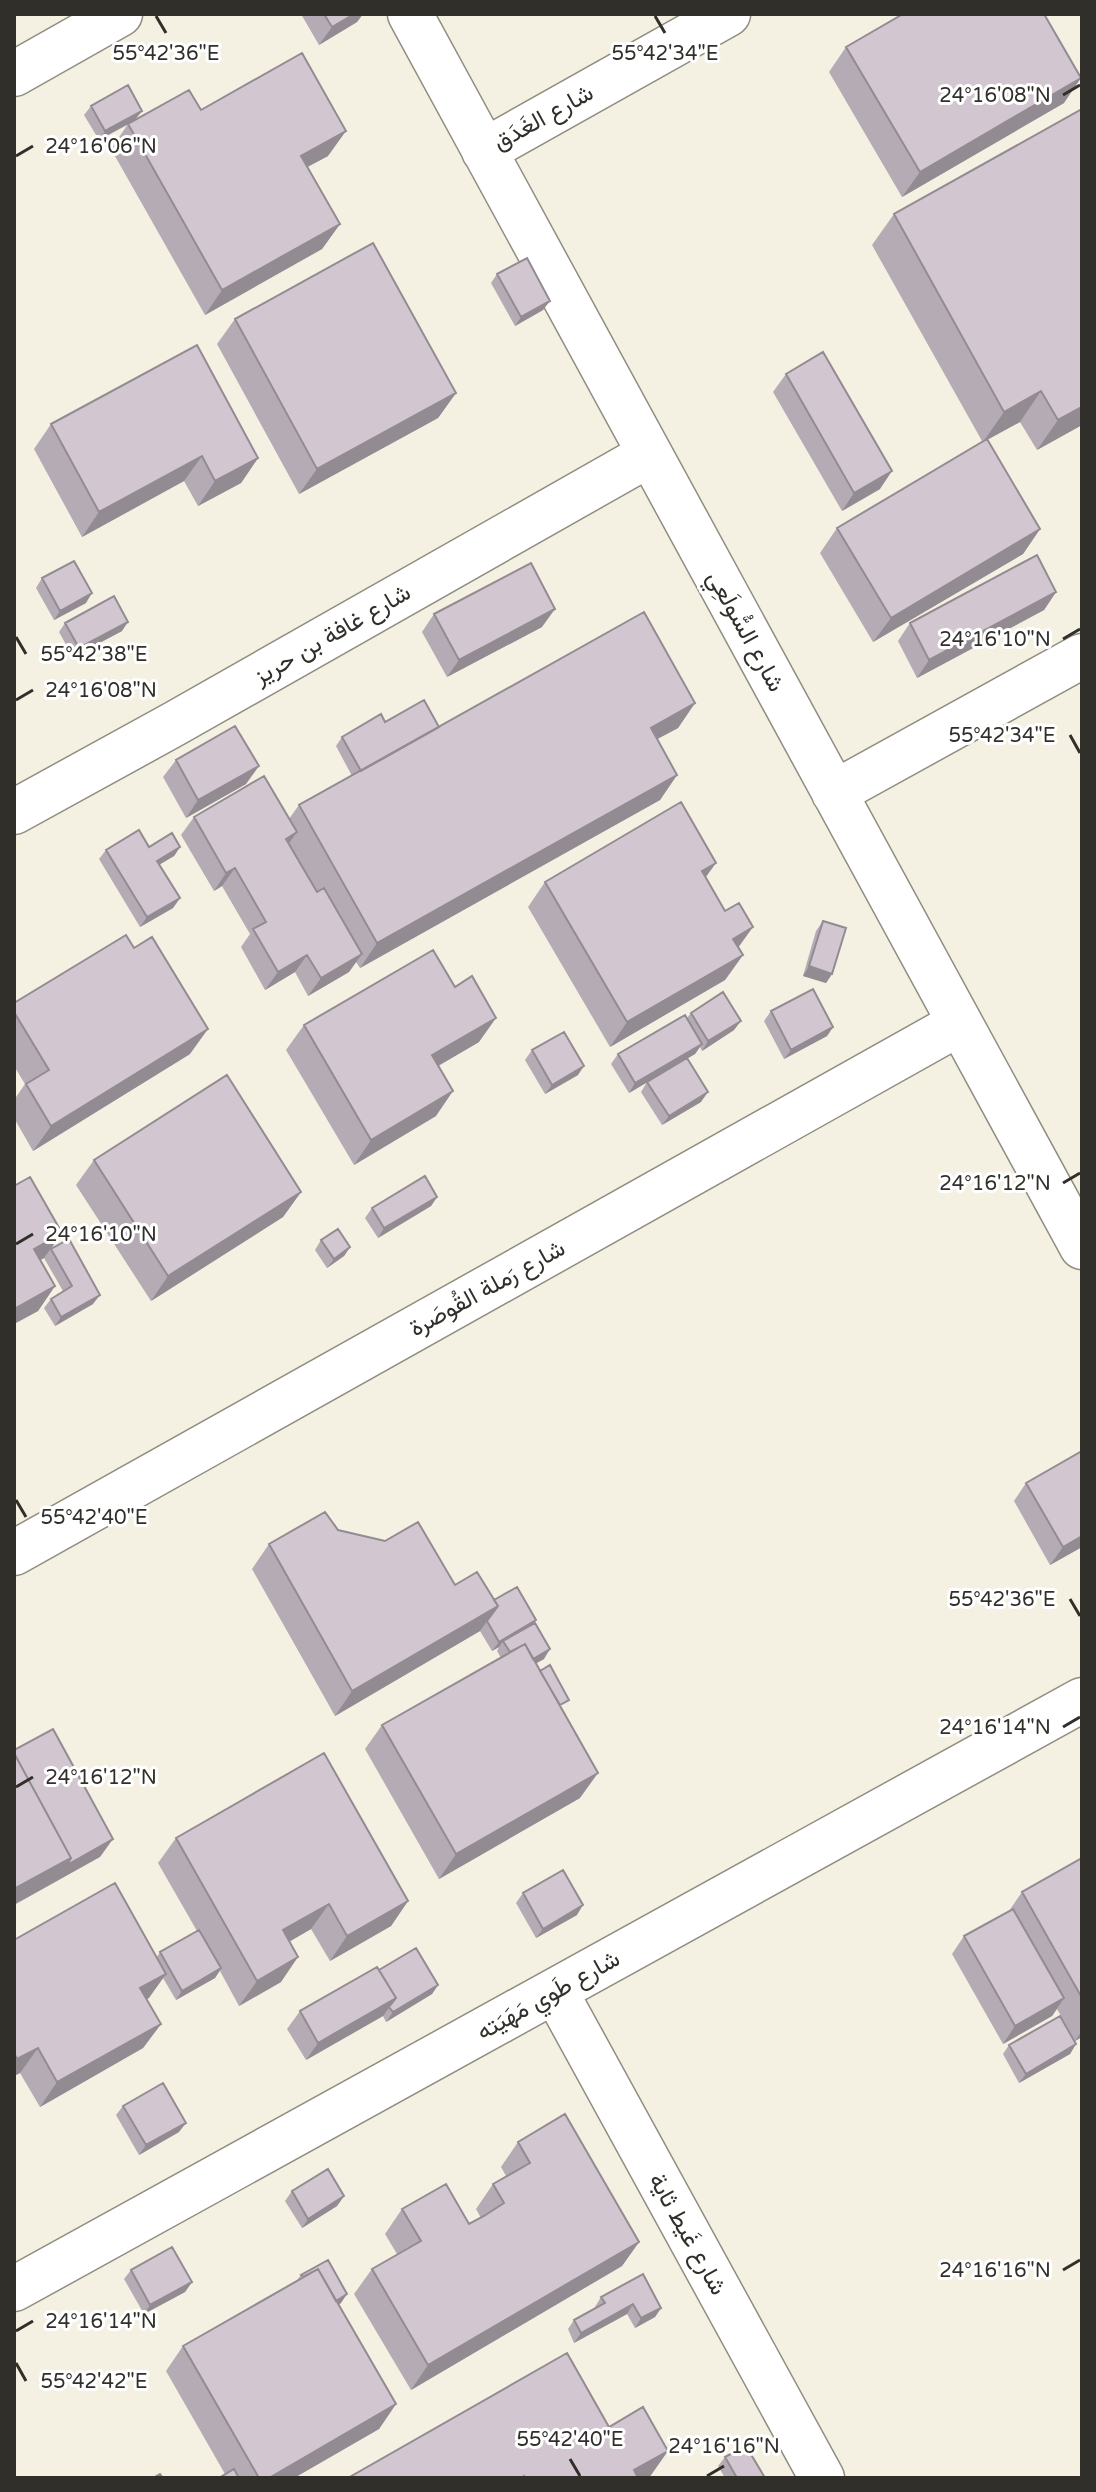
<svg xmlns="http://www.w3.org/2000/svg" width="1096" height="2492" font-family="'Varela Round',Vazirmatn,sans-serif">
<rect width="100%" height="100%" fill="#f4f0e2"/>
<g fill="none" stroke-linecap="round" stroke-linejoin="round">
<defs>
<path id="minor" d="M410 14 1082 1247
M14 74 120 14
M484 151 728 14
M834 793 1082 656
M14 812 174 724 650 454
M14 1553 960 1023
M555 1991 822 2478
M14 2289 1082 1700"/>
</defs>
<use href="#minor" stroke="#918d80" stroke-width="47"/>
<use href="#minor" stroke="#fff" stroke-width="44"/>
</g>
<path fill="#b5abb4" d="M301 14H363L357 22 319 45Z
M846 47 1064 103 902 197 829 72Z
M91 106 136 120 201 110 328 156 307 167 340 224 322 249 205 315 111 149 128 124 133 122 99 140 84 115Z
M1082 109V425L1037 450 1020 422 987 440 1040 529 1023 554 873 642 820 553 837 528 982 441 872 245 894 214Z
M497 274 543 310 515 326 491 283Z
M235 319 456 393 438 418 299 494 217 344Z
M786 374 880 489 842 511 773 392Z
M51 424 258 458 241 483 198 506 184 481 82 537 34 449Z
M42 578 86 603 54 620 36 588Z
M1056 592 1044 610 917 678 898 641 910 623Z
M434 614 542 627 447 677 422 632Z
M65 623 122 631 73 657 59 632Z
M695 703 678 728 657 739 677 775 660 800 360 968 356 962 349 972 308 996 295 972 265 990 241 947 250 934 222 886 214 891 181 835 194 817 289 819 299 805 352 776 336 746 342 737 385 722 439 727Z
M176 760 246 784 186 818 163 777Z
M149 847H180L174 856 159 865 180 898 173 908 140 927 99 859 106 850Z
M706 877 743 955 725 980 610 1047 528 907 545 882Z
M823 921 832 974 826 983 803 976 816 931Z
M14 1003 190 1054 33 1151 14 1118V1100L25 1084 14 1066Z
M771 1011 833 1027 827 1036 784 1059 764 1021Z
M691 1013 734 1030 702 1051 700 1047 695 1054 629 1093 611 1064 618 1054 687 1018Z
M304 1025 479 1042 438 1066 436 1116 354 1165 286 1050Z
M532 1050 578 1075 545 1094 525 1060Z
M647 1082 701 1102 662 1125 641 1092Z
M94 1160 301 1192 283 1217 151 1301 76 1185Z
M14 1186 62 1233 51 1249 93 1304 55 1326 44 1308 51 1299 63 1291 44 1258 40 1260 55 1286 38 1311 14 1324Z
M437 1197 431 1206 378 1238 365 1218 372 1208Z
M321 1240 350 1247 344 1256 327 1268 315 1250Z
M1026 1483 1082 1547 1050 1565 1014 1501Z
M338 1530 455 1585 494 1600 534 1624 544 1659 536 1663 562 1710 580 1798 439 1879 365 1749 382 1725 501 1658 497 1651 499 1647 492 1651 480 1631 335 1716 252 1569 269 1544Z
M176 1838 408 1901 391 1926 330 1961 311 1929 289 1942 281 1982 239 2006 220 1971 215 1978 176 2000 163 1978 147 1999 161 2024 143 2048 40 2107 20 2073 14 2076V1940L157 1957 160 1952 197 1931 158 1863Z
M1082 1858V2037L1075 2041 1057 2009 1052 2016 1003 2044 952 1954 964 1936 1009 1911 1022 1892Z
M523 1893 577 1915 536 1938 516 1903Z
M379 1970 438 1985 432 1994 386 2022 383 2016 306 2060 287 2029 300 2011Z
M1076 2044 1070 2054 1019 2083 1003 2054 1009 2045Z
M123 2106 179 2132 139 2155 116 2115Z
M518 2142 639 2242 622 2266 411 2390 354 2294 372 2269 397 2254 385 2234 402 2209 469 2224 481 2218 476 2209 493 2184 506 2176 501 2167Z
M292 2191 344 2196 337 2206 302 2228 285 2201Z
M131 2270 192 2282 185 2292 144 2314 124 2279Z
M301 2275 341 2303 338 2305 396 2404 379 2429 294 2478H219L225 2474 166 2371 183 2346 297 2280Z
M601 2297 661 2308 655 2317 635 2328 627 2314 574 2343 568 2329 574 2320 596 2308 595 2307Z
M725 2457 765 2478H725L718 2466Z"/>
<path fill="#938b92" d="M354 14H363L357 22 319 45 332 27Z
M1081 78 1064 103 902 197 920 172Z
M142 111 135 120 99 140 105 131Z
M346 131 328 156 283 180 301 156Z
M340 224 322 249 205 315 222 290Z
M550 301 543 310 515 326 521 317Z
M1041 391 1020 422 983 442 1004 412Z
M456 393 438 418 299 494 317 469Z
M1082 407V425L1037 450 1058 420Z
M202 456 184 481 82 537 99 512Z
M258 458 241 483 198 506 215 481Z
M892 471 880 489 842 511 854 493Z
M1040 529 1023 554 873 642 891 618Z
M1056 592 1044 610 917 678 929 660Z
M92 593 86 603 54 620 60 611Z
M555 609 542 627 447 677 459 660Z
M128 622 122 631 73 657 79 648Z
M695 703 678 728 633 752 651 728Z
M259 766 246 784 186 818 198 800Z
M677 775 660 800 360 968 377 943Z
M297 832 284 850 286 839Z
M180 847 174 856 150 870 157 861Z
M716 863 698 888 702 871Z
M235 868 222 886 214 891 226 873Z
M180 898 173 908 140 927 147 917Z
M753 927 735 952 733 939Z
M362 954 349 972 308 996 321 978Z
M307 955 295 972 265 990 278 972Z
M743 955 725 980 610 1047 627 1022Z
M809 966 832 974 826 983 803 976Z
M496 1018 479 1042 414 1080 432 1055Z
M741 1021 734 1030 702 1051 708 1041Z
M833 1027 827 1036 784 1059 791 1050Z
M208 1029 190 1054 33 1151 51 1126Z
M702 1044 695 1054 629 1093 635 1083Z
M584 1066 578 1075 545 1094 552 1085Z
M453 1091 436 1116 354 1165 371 1140Z
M708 1092 701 1102 662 1125 669 1116Z
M301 1192 283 1217 151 1301 168 1276Z
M437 1197 431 1206 378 1238 384 1228Z
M62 1233 44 1258 17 1274 34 1249Z
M350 1247 344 1256 327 1268 334 1259Z
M55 1286 38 1311 14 1324V1309Z
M100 1295 93 1304 55 1326 61 1317Z
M1082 1536V1547L1050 1565 1063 1547Z
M498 1606 480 1631 335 1716 352 1691Z
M536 1620 530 1630 503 1641 499 1647 492 1651 499 1642Z
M550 1649 544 1659 512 1677 519 1668Z
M598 1773 580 1798 439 1879 456 1854Z
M113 1839 100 1857 14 1905V1889L71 1858Z
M408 1901 391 1926 330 1961 347 1936Z
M329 1904 311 1929 266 1955 283 1930Z
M583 1905 577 1915 536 1938 543 1929Z
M298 1957 281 1982 239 2006 257 1981Z
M221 1968 215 1978 176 2000 182 1991Z
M166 1974 149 1998 123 2013 140 1988Z
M438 1985 432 1994 386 2022 393 2012Z
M396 1998 383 2016 306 2060 318 2043Z
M1064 1998 1052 2016 1003 2044 1015 2026Z
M161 2024 143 2048 40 2107 57 2082Z
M1082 2031V2037L1075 2041Z
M1076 2044 1070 2054 1019 2083 1026 2074Z
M38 2048 20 2073 14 2076V2064L17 2059Z
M186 2123 179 2132 139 2155 146 2145Z
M344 2196 337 2206 302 2228 308 2219Z
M639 2242 622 2266 411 2390 428 2365Z
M192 2282 185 2292 144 2314 150 2305Z
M347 2294 341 2303 315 2319 321 2309Z
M633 2304 627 2314 574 2343 581 2333Z
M661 2308 655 2317 635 2328 641 2318Z
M396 2404 379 2429 294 2478H269Z
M668 2451 649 2478H629L634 2470Z"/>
<path fill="#d2c7d1" stroke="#938b92" stroke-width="2" d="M324 14H354L332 27Z
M903 14H1044L1081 78 920 172 846 47Z
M302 53 346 131 301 156 340 224 222 290 128 124 189 90 201 110Z
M128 85 142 111 105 131 91 106Z
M1082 109V407L1058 420 1041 391 1004 412 894 214Z
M373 243 456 393 317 469 235 319Z
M527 258 550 301 521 317 497 274Z
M197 345 258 458 215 481 202 456 99 512 51 424Z
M823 352 892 471 854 493 786 374Z
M987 439 1040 529 891 618 837 528Z
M1037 555 1056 592 929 660 910 623Z
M74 561 92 593 60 611 42 578Z
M531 563 555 609 459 660 434 614Z
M114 596 128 622 79 648 65 623Z
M644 612 695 703 651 728 677 775 377 943 299 805Z
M424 700 439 727 361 771 342 737 381 714 385 722Z
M235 726 259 766 198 800 176 760Z
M264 776 297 832 286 839 317 892 324 888 362 954 321 978 307 955 278 972 253 929 266 922 235 868 226 873 194 817Z
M681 802 716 863 702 871 725 911 739 903 753 927 733 939 743 955 627 1022 545 882Z
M139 830 149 847 172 833 180 847 157 861 180 898 147 917 106 850Z
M823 921 846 928 832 974 809 966Z
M126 935 134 948 152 937 208 1029 51 1126 26 1084 49 1070 14 1012V1003Z
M433 950 455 987 472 976 496 1018 432 1055 453 1091 371 1140 304 1025Z
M813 989 833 1027 791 1050 771 1011Z
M723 992 741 1021 708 1041 691 1013Z
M685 1015 702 1044 635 1083 618 1054Z
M564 1032 584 1066 552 1085 532 1050Z
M687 1058 708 1092 669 1116 647 1082Z
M227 1075 301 1192 168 1276 94 1160Z
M425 1176 437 1197 384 1228 372 1208Z
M30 1177 62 1233 34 1249 55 1286 14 1309V1186Z
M338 1229 350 1247 334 1259 321 1240Z
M69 1239 100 1295 61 1317 51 1299 72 1286 51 1249Z
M1082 1451V1536L1063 1547 1026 1483Z
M325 1512 338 1530 385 1541 418 1522 455 1585 477 1572 498 1606 352 1691 269 1544Z
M517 1587 536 1620 499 1642 487 1621 498 1606 494 1600Z
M535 1623 550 1649 533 1659 525 1644 510 1652 503 1641Z
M525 1644 598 1773 456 1854 382 1725Z
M550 1665 569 1700 560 1705 540 1671Z
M53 1729 113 1839 67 1865 71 1858 14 1753V1750Z
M14 1753 71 1858 14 1889Z
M324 1753 408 1901 347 1936 329 1904 283 1930 298 1957 257 1981 176 1838Z
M1082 1858V1998L1022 1892Z
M563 1870 583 1905 543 1929 523 1893Z
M115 1883 166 1974 140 1988 161 2024 57 2082 38 2048 17 2059 14 2053V1940Z
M1013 1909 1064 1998 1015 2026 964 1936Z
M199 1930 221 1968 182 1991 160 1952Z
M416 1948 438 1985 393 2012 389 2007 396 1998 379 1970Z
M377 1967 396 1998 318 2043 300 2011Z
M1060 2016 1076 2044 1026 2074 1009 2045Z
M163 2083 186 2123 146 2145 123 2106Z
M565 2114 639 2242 428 2365 372 2269 421 2241 402 2209 446 2184 469 2224 484 2216 504 2203 493 2184 530 2163 518 2142Z
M328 2169 344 2196 308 2219 292 2191Z
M172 2247 192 2282 150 2305 131 2270Z
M328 2260 347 2294 336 2301 318 2269 303 2277 301 2275Z
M318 2269 396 2404 269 2478H259L183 2346Z
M643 2274 661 2308 641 2318 633 2304 581 2333 574 2320 605 2303 601 2297Z
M567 2353 609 2427 643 2407 668 2451 634 2470 638 2478H525L524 2476 521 2478H348Z
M746 2446 765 2478H737L725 2457Z
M234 2469 239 2478H219Z
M160 2474 163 2478H153Z"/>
<path fill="none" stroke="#302f2a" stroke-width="3" d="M156 16 166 33M655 16 665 33M1063 95 1080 85M16 156 33 146M16 637 26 654M1063 639 1080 629M16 700 33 690M1070 735 1080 753M1063 1183 1080 1173M16 1244 33 1234M16 1500 26 1517M1070 1599 1080 1616M1063 1727 1080 1717M16 1787 33 1777M1063 2270 1080 2260M16 2331 33 2321M16 2363 26 2381M570 2459 580 2476M707 2476 724 2466"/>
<g text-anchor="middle" stroke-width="6" stroke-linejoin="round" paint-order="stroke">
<g font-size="24" fill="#302f2a" stroke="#fff">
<text transform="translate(543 117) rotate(-29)" y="8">شارع الغَدَق</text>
<text transform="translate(746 631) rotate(61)" y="8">شارع السُّولَعِي</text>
<text transform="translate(332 634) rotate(-30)" y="8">شارع غافة بن حريز</text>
<text transform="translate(487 1288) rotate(-29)" y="8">شارع رَملة القُوصَرة</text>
<text transform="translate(548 1995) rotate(-29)" y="8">شارع طَوي مَهَيَته</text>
<text transform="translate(688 2234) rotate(61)" y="8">شارع غَيط ثاية</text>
</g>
</g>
<g font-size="20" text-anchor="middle" fill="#302f2a" stroke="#fff" stroke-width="6" stroke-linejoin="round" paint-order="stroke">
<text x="166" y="60">55°42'36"E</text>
<text x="665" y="60">55°42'34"E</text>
<text x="995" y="102">24°16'08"N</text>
<text x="101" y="153">24°16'06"N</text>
<text x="995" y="646">24°16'10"N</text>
<text x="94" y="661">55°42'38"E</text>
<text x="101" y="697">24°16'08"N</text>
<text x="1002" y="742">55°42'34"E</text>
<text x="995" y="1190">24°16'12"N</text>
<text x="101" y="1241">24°16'10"N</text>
<text x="94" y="1524">55°42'40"E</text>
<text x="1002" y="1606">55°42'36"E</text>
<text x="995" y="1734">24°16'14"N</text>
<text x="101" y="1784">24°16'12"N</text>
<text x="995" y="2277">24°16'16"N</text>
<text x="101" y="2328">24°16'14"N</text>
<text x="94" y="2388">55°42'42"E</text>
<text x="570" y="2446">55°42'40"E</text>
<text x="724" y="2453">24°16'16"N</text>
</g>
<rect width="1096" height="2492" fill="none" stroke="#302f2a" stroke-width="32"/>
</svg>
